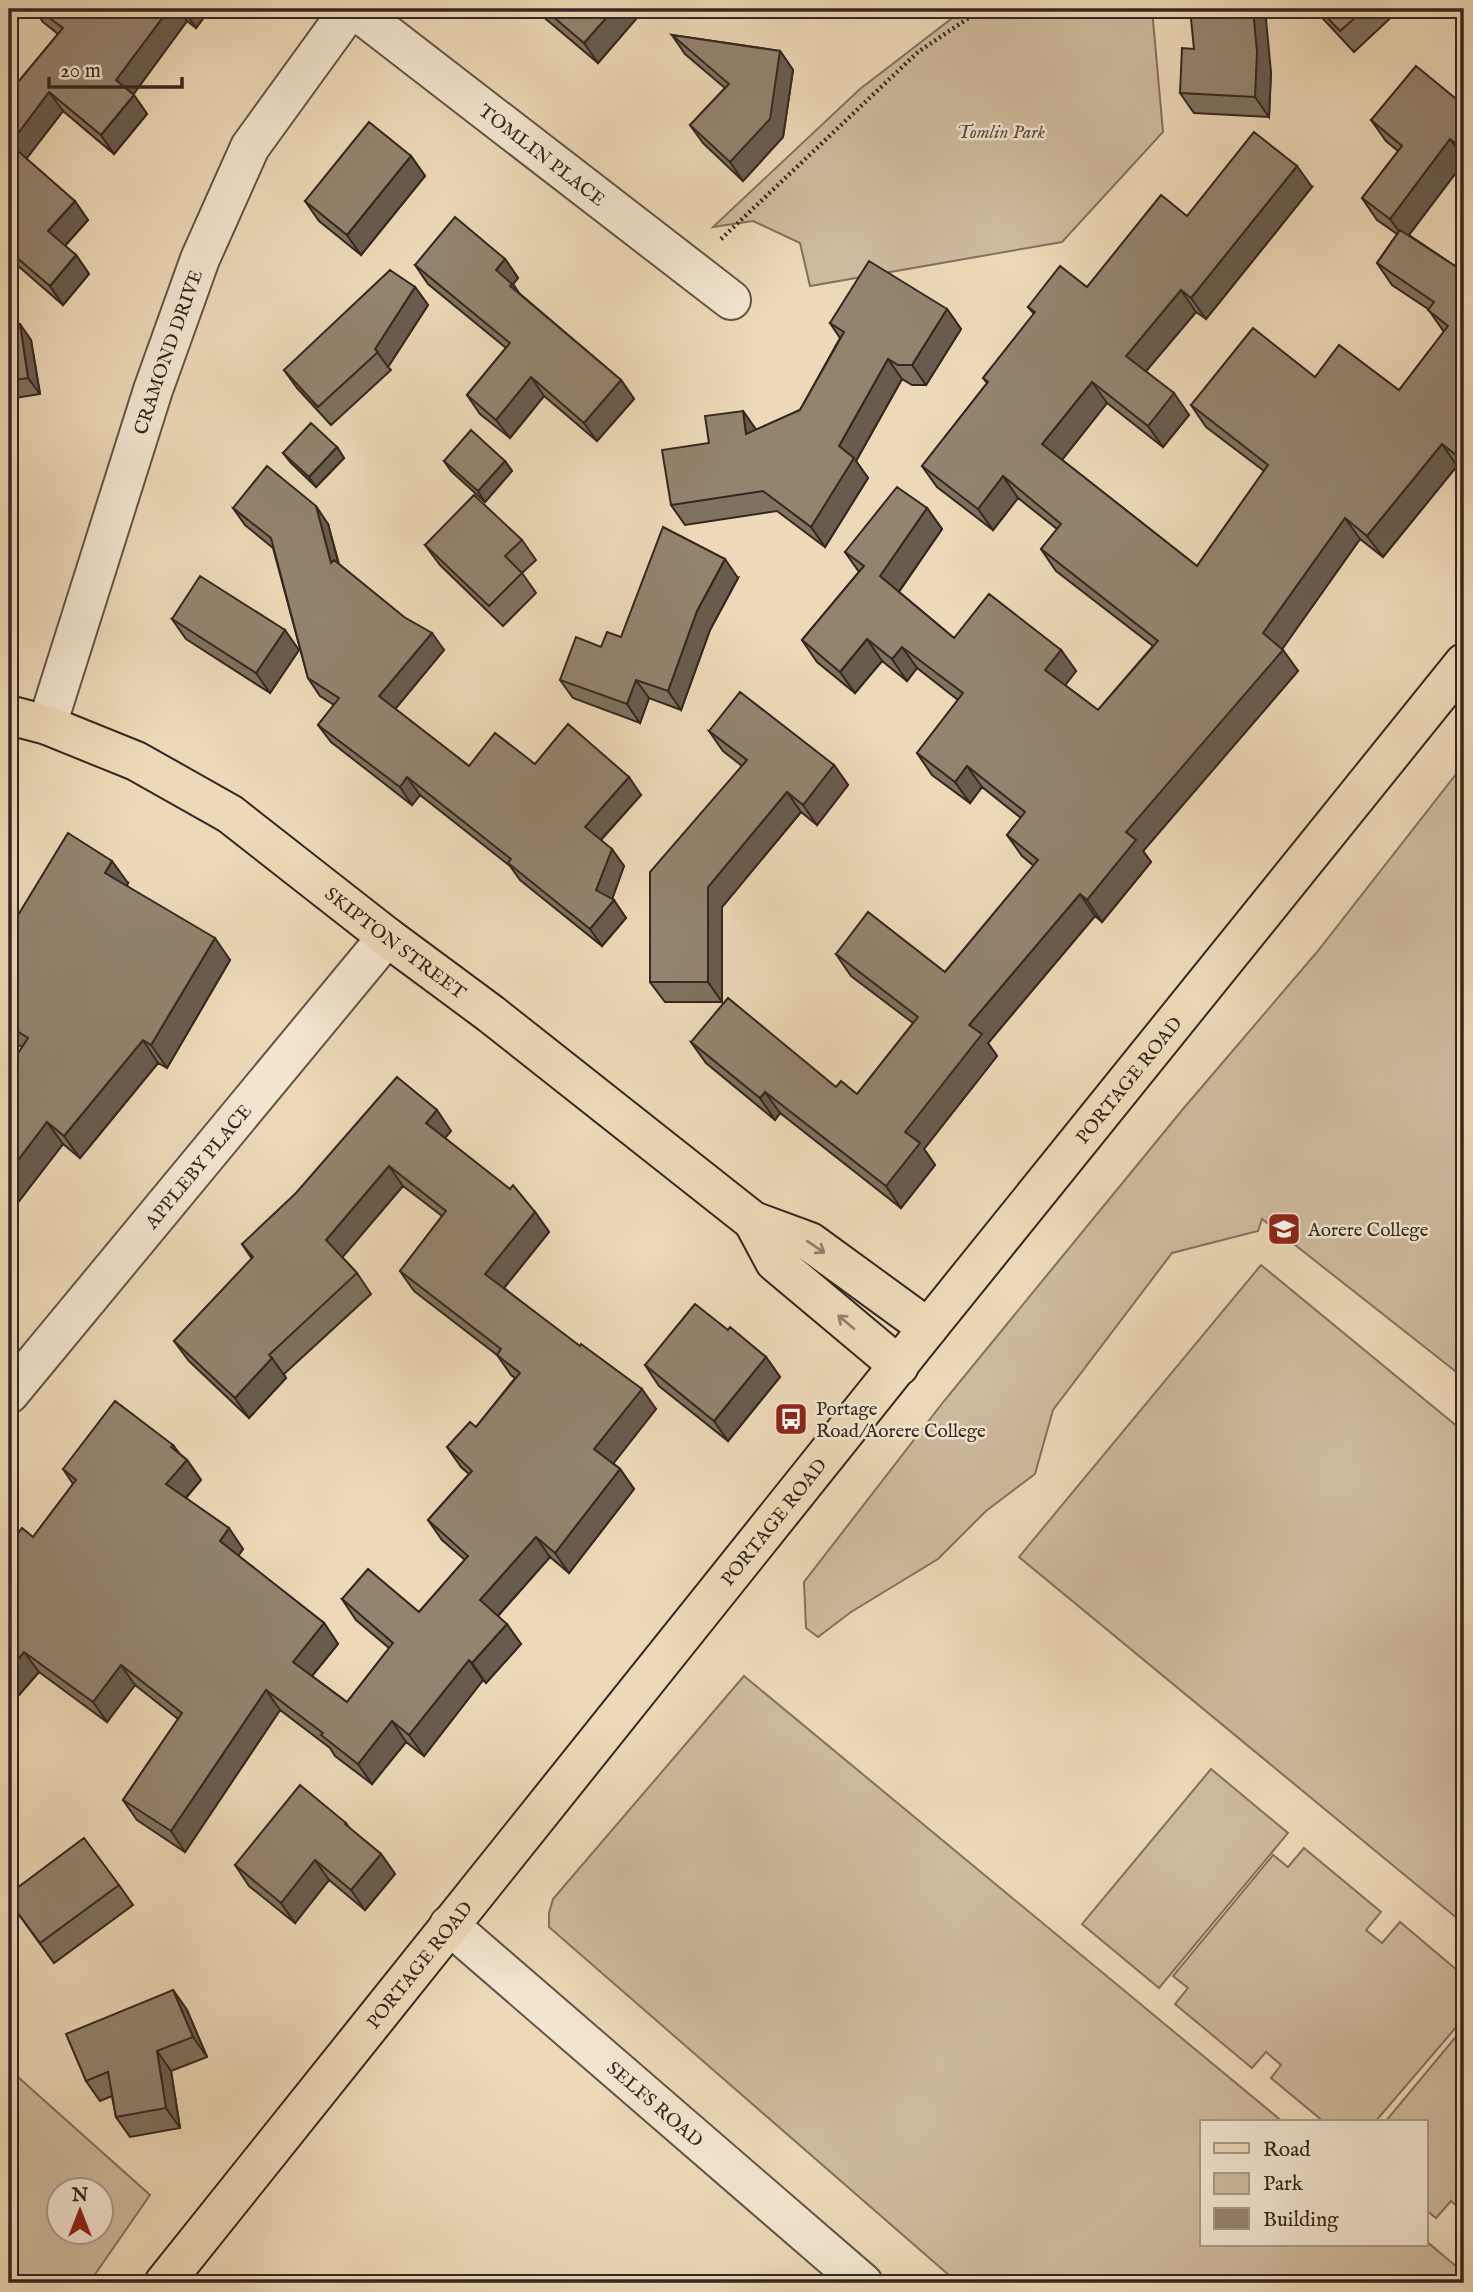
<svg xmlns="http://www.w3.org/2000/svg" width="1473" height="2292" font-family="'IM FELL English',serif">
<rect width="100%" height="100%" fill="#edd9b7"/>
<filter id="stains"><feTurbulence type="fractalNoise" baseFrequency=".00286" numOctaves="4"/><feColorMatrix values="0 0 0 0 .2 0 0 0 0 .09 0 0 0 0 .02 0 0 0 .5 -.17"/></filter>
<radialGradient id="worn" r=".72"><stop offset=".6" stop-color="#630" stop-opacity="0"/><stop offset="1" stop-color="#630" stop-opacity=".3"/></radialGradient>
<path fill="#cebb9d" stroke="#81715e" stroke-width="2" fill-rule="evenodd" d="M964 9H1152L1163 132 1062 242 810 286 800 243 753 221 713 227 860 89Z
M1464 764V1378L1262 1219 1258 1231 1172 1253 1053 1410 1035 1474 986 1511 938 1559 851 1612 818 1637 806 1628 804 1582 944 1401 1183 1109 1317 952Z
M1261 1265 1464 1432V1924L1019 1557Z
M744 1676 1283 2122H1202V2245H1426V2241L1464 2273V2283H958L549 1927V1913L553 1899Z
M1211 1769 1288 1833 1159 1988 1082 1924Z
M1304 1848 1381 1912 1366 1930 1382 1943 1400 1922 1464 1976V2001L1461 2005 1464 2008V2018L1375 2122H1324L1271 2078 1281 2065 1266 2052 1252 2068 1175 2004 1188 1988 1173 1976 1273 1855 1288 1867Z
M1464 2027V2212L1451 2201 1436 2218 1426 2210V2122H1385Z
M9 2069 150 2195 89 2283H9ZM60 2190H102V2232H60Z"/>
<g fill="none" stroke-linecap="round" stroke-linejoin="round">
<defs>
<g id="minor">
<path id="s1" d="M354 9 731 300"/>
<path id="s2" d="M47 725 153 390 200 259 250 147 350 9"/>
<path id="s3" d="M9 1394 387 937"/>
<path id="s4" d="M449 1925 863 2283"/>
</g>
<g id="major">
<path id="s5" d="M9 715 47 725 136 761 230 814 387 937 491 1014 753 1221 810 1242 928 1328"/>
<path d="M753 1221 775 1262 899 1366"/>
<path id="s6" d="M164 2283 928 1328 1464 663"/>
</g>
</defs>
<use href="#minor" stroke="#625446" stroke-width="42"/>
<use href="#major" stroke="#342720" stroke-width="42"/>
<path stroke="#342720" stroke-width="4.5" stroke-dasharray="2 3.5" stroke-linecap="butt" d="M721 239 918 52 982 9"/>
<use href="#minor" stroke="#f3e6d0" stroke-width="38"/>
<use href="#major" stroke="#edd9b7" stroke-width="38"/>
</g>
<path fill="#7f725f" stroke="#342720" stroke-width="2" d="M34 9H210L196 28 187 21 133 94 147 114 114 154 63 111 26 159 88 220 65 246 76 255 89 274 63 305 9 258V93L58 34 43 22Z
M534 9H635L632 13 636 19 598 63Z
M823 9H871L827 13Z
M1314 9H1400L1354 52Z
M672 35 780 51 793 70 783 137 743 181 703 143 690 125 725 88 685 54Z
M1271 72 1269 117 1194 113 1180 93Z
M1464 97V162L1409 235 1455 266 1464 253V471L1457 466 1383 557 1360 539 1282 649 1298 671 1143 851 1151 862 1102 922 1095 916 988 1043 997 1056 924 1149 935 1165 901 1208 780 1113 775 1120 706 1063 691 1042 857 1094 913 1023 851 976 836 954 945 972 1034 866 1022 856 1007 835 1021 818 982 787 970 803 932 775 917 753 958 700 917 668 907 681 882 661 855 693 817 662 802 640 859 572 845 552 927 508 942 529 899 592 954 638 1061 650 1076 671 1065 685 1098 710 1153 646 1056 571 1041 549 1057 529 1018 498 993 530 937 487 922 466 987 383 983 378 1034 314 1028 307 1087 287 1187 216 1312 187 1206 319 1196 312 1146 371 1189 415 1163 447 1107 403 1062 460 1197 566 1264 471 1206 427 1191 405 1315 377 1399 390 1444 332 1428 309 1392 285 1377 263 1397 234 1377 220 1362 198 1398 151 1386 141 1371 120 1460 102Z
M411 156 425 176 361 255 319 221 305 201Z
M505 259 518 278 513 284 519 293 621 380 634 399 597 441 544 396 510 438 480 414 467 395 506 348 428 284 415 265Z
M415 287 428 305 388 367 391 370 331 425 297 388 284 370Z
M947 309 961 329 926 385H912L902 379 856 461 868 478 825 547 777 511 685 525 671 505 709 443 743 411 756 430 800 410 840 338 830 323Z
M9 326 31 340 40 394 9 399Z
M337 447 344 458 316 487 291 463 283 453Z
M444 461H505L512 471 485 502 451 471Z
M233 508 328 524 339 564 444 650 395 709 469 766 535 764 641 795 601 840 624 866 612 899 626 918 602 946 520 880 510 866 420 795 412 805 331 742 318 725 334 705 320 696 308 678 273 548 245 525Z
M522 540 536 560 522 573 536 593 503 626 440 565 425 545Z
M738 578 710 630 681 710 649 698 640 723 573 698 560 680 601 647Z
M172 619 299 650 270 693 186 639Z
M709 731 834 765 848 785 817 825 801 812 722 907V1002H665L650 982 742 766 723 751Z
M128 883 127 886 230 960 167 1068 158 1063 80 1158 63 1144 9 1214 22 1047 9 1039V930Z
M451 1131 444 1138 535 1212 549 1232 504 1288 656 1409 613 1463 620 1469 634 1489 569 1573 550 1557 498 1616 521 1644 486 1683 483 1680 424 1756 406 1742 372 1784 335 1756 330 1748 280 1710 185 1852 137 1820 123 1800 178 1719 135 1685 107 1722 39 1672 11 1704 9 1702V1545L33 1537 73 1484 63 1469 173 1445 180 1454 187 1460 201 1480 186 1498 243 1549 238 1556 324 1623 338 1644 312 1676 347 1702 389 1648 356 1620 342 1599 419 1612 465 1560 442 1540 428 1520 469 1474 461 1467 447 1447 476 1427 515 1378 511 1375 497 1355 414 1291 400 1271 442 1216 403 1186 342 1257 357 1273 371 1294 284 1374 286 1378 249 1418 189 1361 174 1341 252 1259 242 1244Z
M728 1330 766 1357 780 1377 728 1441 659 1386 645 1365Z
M346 1823 350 1829 381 1854 395 1874 365 1910 329 1880 295 1923 249 1886 235 1865Z
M119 1885 133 1905 54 1963 9 1901Z
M173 1990 187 2010 207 2057 171 2071 180 2128 130 2137 116 2117 112 2096 100 2101 86 2081Z"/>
<path fill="#685c4e" stroke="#342720" stroke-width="2" d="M169 9H178L187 21 130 99 116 80Z
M183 9H210L196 28Z
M614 9H635L632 13 636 19 598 63 584 43Z
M1253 9H1265L1271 72 1269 117 1255 97Z
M780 51 793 70 783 137 743 181 730 162Z
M49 92 63 111 23 163 10 144Z
M134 95 147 114 114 154 101 135Z
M1450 139 1464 159V162L1405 240 1390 219Z
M411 156 425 176 361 255 347 235Z
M1297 166 1312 187 1206 319 1191 298Z
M75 201 88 220 61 250 48 231Z
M76 255 89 274 63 305 50 286Z
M505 259 518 278 513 284 526 303 496 270Z
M415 287 428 305 388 367 375 349Z
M1181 290 1196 312 1141 377 1126 356Z
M947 309 961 329 926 385 912 365Z
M20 324 31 340 40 394 28 378Z
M888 359 902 379 856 461 868 478 825 547 811 527 839 446Z
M531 377 544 396 510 438 496 420Z
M621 380 634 399 597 441 584 423Z
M1092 382 1107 403 1057 466 1042 444Z
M1174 393 1189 415 1163 447 1148 426Z
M743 411 757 431 746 434Z
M1442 444 1457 466 1383 557 1367 536Z
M1464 445V466L1456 455Z
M337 447 344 458 316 487 309 477Z
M505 461 512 471 485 502 478 491Z
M1003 476 1018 498 993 530 978 509Z
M316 506 328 524 343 581 331 563Z
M927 508 942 529 895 597 880 576Z
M1345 518 1360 539 1278 655 1283 650 1298 671 1143 851 1151 862 1102 922 1087 900 1126 832 1263 633Z
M725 559 738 578 710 630 681 710 668 691 697 611Z
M285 630 299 650 270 693 256 673Z
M432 633 444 650 391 714 379 696Z
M867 639 882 661 855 693 840 672Z
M902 647 917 668 907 681 892 659Z
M1061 650 1076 671 1060 692 1045 670Z
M636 680 649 698 640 723 627 704Z
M834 765 848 785 817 825 803 805Z
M967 766 982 787 970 803 955 782Z
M407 777 420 795 412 805 400 787Z
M629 777 641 795 597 844 585 827Z
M787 792 801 812 722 907V1002L708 982V887Z
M612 849 624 866 610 905 614 900 626 918 602 946 590 929 596 890Z
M112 861 128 883 121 895 105 873Z
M1080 894 1095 916 988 1043 997 1056 924 1149 935 1165 901 1208 886 1186 905 1132 969 1025Z
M215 938 230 960 167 1068 151 1045Z
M143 1040 158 1063 80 1158 64 1136Z
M765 1092 780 1113 775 1120 760 1098Z
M437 1110 451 1131 440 1144 426 1123Z
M47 1122 63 1144 9 1214V1172Z
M389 1166 403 1186 340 1260 326 1240Z
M535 1212 549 1232 499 1294 485 1274Z
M766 1357 780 1377 728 1441 714 1421Z
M272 1358 286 1378 249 1418 235 1398Z
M642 1389 656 1409 609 1469 594 1449Z
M173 1445 185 1462 187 1460 201 1480 180 1504 166 1484 171 1447Z
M620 1469 634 1489 569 1573 555 1553Z
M229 1528 243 1549 234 1562 220 1541Z
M536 1537 550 1557 494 1620 480 1600Z
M324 1623 338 1644 307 1682 293 1662Z
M507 1624 521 1644 486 1683 472 1663Z
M24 1652 39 1672 11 1704 9 1700V1670Z
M469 1660 483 1680 424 1756 409 1735Z
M121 1665 135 1685 107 1722 93 1702Z
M266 1690 280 1710 185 1852 171 1831Z
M392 1721 406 1742 372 1784 358 1764Z
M381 1854 395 1874 365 1910 351 1890Z
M315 1860 329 1880 295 1923 281 1903Z
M173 1990 187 2010 207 2057 193 2037Z
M157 2051 171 2071 180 2128 166 2108Z"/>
<path fill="#94846f" stroke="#342720" stroke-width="2" d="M37 9H169L116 80 134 95 101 135 49 92 10 144 75 201 48 231 76 255 50 286 9 251V93L63 28Z
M544 9H614L584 43Z
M1190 9H1253L1257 52 1255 97 1180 93 1182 48 1194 49Z
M1319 9H1365L1340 31Z
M672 35 780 51 770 119 730 162 690 125 729 84Z
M1416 66 1460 102 1464 97V150L1450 139 1390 219 1362 198 1402 146 1371 120Z
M369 122 411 156 347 235 305 201Z
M1254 132 1297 166 1191 298 1181 290 1126 356 1174 393 1148 426 1092 382 1042 444 1197 566 1268 465 1191 405 1253 328 1315 377 1339 345 1399 390 1448 326 1428 310 1434 302 1377 263 1400 230 1455 266 1464 253V445L1456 455 1442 444 1367 536 1345 518 1263 633 1283 650 1126 832 1136 840 1087 900 1080 894 969 1025 982 1034 905 1132 920 1143 886 1186 765 1092 760 1098 691 1042 728 998 836 1087 841 1081 857 1094 918 1017 836 954 868 912 945 972 1038 860 1007 835 1025 812 967 766 955 782 917 753 963 693 902 647 892 659 867 639 840 672 802 640 864 566 845 552 897 487 927 508 880 576 954 638 989 594 1061 650 1045 670 1098 710 1158 641 1041 549 1061 524 1003 476 978 509 922 466 988 382 983 378 1035 312 1028 307 1060 266 1087 287 1161 195 1187 216Z
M455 217 505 259 496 270 512 284 510 286 621 380 584 423 531 377 496 420 467 395 510 343 415 265Z
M869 261 947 309 912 365H898L888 359 839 446 854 458 811 527 763 491 671 505 662 450 709 443 705 416 743 411 746 434 800 410 844 332 830 323Z
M390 270 415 287 375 349 378 352 318 407 284 370Z
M20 324 28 378 9 381V326Z
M311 423 337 447 309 477 283 453Z
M471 430 505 461 478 491 444 461Z
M267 466 316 506 331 563 334 560 404 617 432 633 379 696 469 766 495 733 535 764 568 724 629 777 585 827 612 849 596 890 614 900 590 929 508 863 511 859 407 777 400 787 318 725 339 698 308 678 271 538 233 508Z
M474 495 522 540 505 556 522 573 489 606 425 545Z
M663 527 725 559 697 611 668 691 636 680 627 704 560 680 576 637 601 647 607 632 621 637Z
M200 576 285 630 256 673 172 619Z
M740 692 834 765 803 805 787 792 708 887V982H650V872L747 760 709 731Z
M68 833 112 861 105 873 215 938 151 1045 143 1040 64 1136 47 1122 9 1172V1067L28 1038 9 1026V930Z
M397 1077 437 1110 426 1123 510 1189 513 1185 535 1212 485 1274 580 1346 581 1344 642 1389 594 1449 620 1469 555 1553 536 1537 480 1600 507 1624 472 1663 469 1660 409 1735 392 1721 358 1764 321 1735 323 1733 266 1690 171 1831 123 1800 182 1713 121 1665 93 1702 24 1652 9 1670V1545L22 1528 33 1537 76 1480 63 1469 115 1401 173 1445 171 1447 187 1460 166 1484 229 1528 220 1541 324 1623 293 1662 347 1702 393 1643 342 1599 368 1569 419 1612 468 1556 428 1520 472 1471 447 1447 470 1422 476 1427 520 1373 497 1355 501 1349 400 1271 446 1211 389 1166 326 1240 357 1273 269 1355 272 1358 235 1398 174 1341 253 1257 242 1244 296 1193Z
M695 1304 728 1330 730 1327 766 1357 714 1421 645 1365Z
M300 1785 346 1823 345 1824 381 1854 351 1890 315 1860 281 1903 235 1865Z
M84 1838 119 1885 40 1943 9 1901V1894Z
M173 1990 193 2037 157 2051 166 2108 116 2117 108 2072 86 2081 66 2034Z"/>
<defs><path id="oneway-shaft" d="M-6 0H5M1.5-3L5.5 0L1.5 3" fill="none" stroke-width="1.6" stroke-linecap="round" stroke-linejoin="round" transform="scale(1.75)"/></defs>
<g stroke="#90806c">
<use href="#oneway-shaft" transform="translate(816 1247) rotate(34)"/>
<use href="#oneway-shaft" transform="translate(846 1322) rotate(-140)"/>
</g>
<defs>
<symbol id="school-square" viewBox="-11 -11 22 22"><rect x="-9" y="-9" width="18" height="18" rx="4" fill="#8f2418" stroke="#f3e6d0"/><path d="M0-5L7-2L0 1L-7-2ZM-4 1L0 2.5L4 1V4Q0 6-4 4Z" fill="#fff"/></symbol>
<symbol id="bus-square" viewBox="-11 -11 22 22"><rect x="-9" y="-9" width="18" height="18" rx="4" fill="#8f2418" stroke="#f3e6d0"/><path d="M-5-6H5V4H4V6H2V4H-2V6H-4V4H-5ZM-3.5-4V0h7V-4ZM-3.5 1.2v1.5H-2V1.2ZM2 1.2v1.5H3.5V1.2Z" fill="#fff"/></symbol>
</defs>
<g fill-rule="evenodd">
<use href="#school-square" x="1265" y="1210" width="38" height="38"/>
<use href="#bus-square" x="772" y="1400" width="38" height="38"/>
</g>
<g text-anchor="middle" stroke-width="5" stroke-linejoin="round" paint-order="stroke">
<g font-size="19" font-style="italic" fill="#5a4c3f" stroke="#f3e6d0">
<text x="1001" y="138">Tomlin Park</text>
</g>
<g font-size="19" fill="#342720" stroke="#f3e6d0">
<text dy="7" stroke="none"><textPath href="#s1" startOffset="238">TOMLIN PLACE</textPath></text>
<text dy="7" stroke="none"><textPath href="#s2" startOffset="392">CRAMOND DRIVE</textPath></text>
<text dy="7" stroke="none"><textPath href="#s5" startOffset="453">SKIPTON STREET</textPath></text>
<text dy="7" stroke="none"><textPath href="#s6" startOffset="1542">PORTAGE ROAD</textPath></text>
<text dy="7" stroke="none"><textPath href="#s3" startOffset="296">APPLEBY PLACE</textPath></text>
<text dy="7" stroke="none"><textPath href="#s6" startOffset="975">PORTAGE ROAD</textPath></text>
<text dy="7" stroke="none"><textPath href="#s6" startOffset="408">PORTAGE ROAD</textPath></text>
<text dy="7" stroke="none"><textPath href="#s4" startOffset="273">SELFS ROAD</textPath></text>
</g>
<g font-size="19" fill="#342720" stroke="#f3e6d0" text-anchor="start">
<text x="1308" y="1236">Aorere College</text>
<text x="816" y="1415">Portage<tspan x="816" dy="22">Road/Aorere College</tspan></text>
</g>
</g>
<rect width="1473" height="2292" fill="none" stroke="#edd9b7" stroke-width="35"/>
<rect x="10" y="10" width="1452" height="2271" fill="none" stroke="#342720" stroke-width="3.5"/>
<rect x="18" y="18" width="1438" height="2257" fill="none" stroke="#342720" stroke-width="2"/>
<rect x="1200" y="2120" width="228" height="126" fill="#f3e6d0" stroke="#a79a8a" stroke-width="2"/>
<rect x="1214" y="2143" width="35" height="10" fill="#edd9b7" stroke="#a79a8a" stroke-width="2"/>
<text x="1263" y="2156" font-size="21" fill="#342720">Road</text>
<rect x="1214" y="2173" width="35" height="21" fill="#cebb9d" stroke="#a79a8a" stroke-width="2"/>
<text x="1263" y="2190" font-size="21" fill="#342720">Park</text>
<rect x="1214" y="2208" width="35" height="21" fill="#94846f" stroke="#a79a8a" stroke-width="2"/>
<text x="1263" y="2226" font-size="21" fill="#342720">Building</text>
<g transform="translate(80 2211)"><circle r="33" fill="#f3e6d0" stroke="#a79a8a" stroke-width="2"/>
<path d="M0-5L12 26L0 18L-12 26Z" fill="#8f2418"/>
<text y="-10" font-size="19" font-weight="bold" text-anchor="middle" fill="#342720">N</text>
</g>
<path d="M49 77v10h133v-10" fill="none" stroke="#342720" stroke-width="3.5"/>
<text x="60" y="77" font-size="21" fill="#342720" stroke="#f3e6d0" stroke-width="5" paint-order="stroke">20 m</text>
<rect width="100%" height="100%" filter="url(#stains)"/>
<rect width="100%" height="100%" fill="url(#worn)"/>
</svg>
